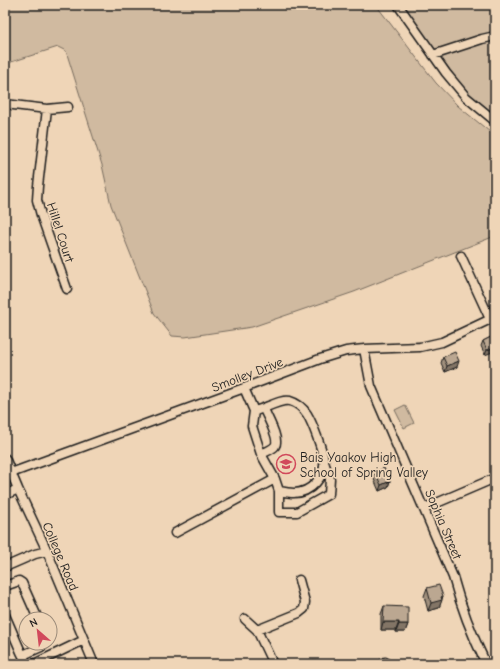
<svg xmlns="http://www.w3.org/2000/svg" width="500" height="669" font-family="'Comic Neue',sans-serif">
<rect width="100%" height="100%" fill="#efd5b7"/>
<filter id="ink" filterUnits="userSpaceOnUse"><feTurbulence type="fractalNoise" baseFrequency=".025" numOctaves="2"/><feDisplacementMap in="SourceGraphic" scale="8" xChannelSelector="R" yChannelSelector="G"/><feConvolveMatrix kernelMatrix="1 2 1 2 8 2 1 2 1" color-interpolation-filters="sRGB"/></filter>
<g filter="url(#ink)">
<path fill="#d0baa0" stroke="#766b5e" d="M5 5H376L436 83 458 106 495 136V236L354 292 252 327 185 337 172 336 154 313 111 205 102 165 66 51 58 47 5 64Z
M402 5H495V114L467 93Z
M405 405 414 423 404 428 395 410Z"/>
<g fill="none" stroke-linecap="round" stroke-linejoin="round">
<defs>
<path id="minor" d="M398 5 446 73 466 97 495 121
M433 55 482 39 495 36
M5 104 47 109 68 107
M47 109 38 186 37 200 41 215 67 289
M461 256 490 319
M364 349 371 386 453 577C461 607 472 635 486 664
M244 388 254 411 252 426 261 454 275 479 279 491C284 492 289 493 294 493 310 493 326 477 324 460 322 449 313 424 307 414 303 408 297 403 290 401 280 399 265 409 254 411
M261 454C265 452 272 450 275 446 280 439 267 417 264 409
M5 458 18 489 47 551 94 664
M11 473 244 388 320 359 346 351 364 349 420 347 442 342 495 317
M279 491V512H297L329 494 330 479 324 462
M5 495 18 489
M425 508 495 478
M175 533 275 479
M5 567 35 554 47 551
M5 586 19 581 22 583 38 619
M5 615 21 652 27 664
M245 619 257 630 273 664
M257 630 299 613 304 609 305 602 299 580
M23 655 41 647 46 643
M5 657 8 664
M385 662 386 664
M34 664 84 640"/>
</defs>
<use href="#minor" stroke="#1c1c1c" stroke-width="11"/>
<use href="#minor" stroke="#efd5b7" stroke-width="8"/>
</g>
<path fill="#a1907d" stroke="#1c1c1c" d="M495 335 485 355 481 346 483 341Z
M443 357 457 367 445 372 441 363Z
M375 472 390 481 388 487 379 491 373 477Z
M427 588 443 596 439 608 428 611 424 596Z
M384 606 408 624 405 632H396V630H381V614Z"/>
<path fill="#837566" stroke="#1c1c1c" d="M495 347V351L485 355 487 350Z
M459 361 457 367 445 372 447 366Z
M390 481 388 487 379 491 381 485Z
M443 596 441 601 442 600 439 608 428 611 431 603 441 597Z
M383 622H399L396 630H381Z
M399 624H408L405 632H396Z"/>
<path fill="#bba791" stroke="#1c1c1c" d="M495 335V347L487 350 483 341Z
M455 352 459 361 447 366 443 357Z
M384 468 390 481 381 485 375 472Z
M439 585 443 596 441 597 442 600 431 603 427 588Z
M384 606 408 607V624H399V622H383Z"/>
</g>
<defs>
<symbol id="school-ring" viewBox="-11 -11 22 22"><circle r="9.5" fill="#efd5b7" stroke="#d1495b" stroke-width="1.5"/><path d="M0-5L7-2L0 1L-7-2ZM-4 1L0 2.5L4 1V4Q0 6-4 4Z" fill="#d1495b"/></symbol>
</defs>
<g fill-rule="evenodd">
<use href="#school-ring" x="275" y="453" width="22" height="22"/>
</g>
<g text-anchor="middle" stroke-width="3.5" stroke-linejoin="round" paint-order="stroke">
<g font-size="13" fill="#1c1c1c" stroke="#efd5b7">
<text transform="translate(61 232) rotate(72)" y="5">Hillel Court</text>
<text transform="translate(247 374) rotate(-21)" y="5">Smolley Drive</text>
<text transform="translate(444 524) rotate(67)" y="5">Sophia Street</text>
<text transform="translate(61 556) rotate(67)" y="5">College Road</text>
</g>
<g font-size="13" fill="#1c1c1c" stroke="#efd5b7" text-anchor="start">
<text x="300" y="462">Bais Yaakov High<tspan x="300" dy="15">School of Spring Valley</tspan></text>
</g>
</g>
<rect width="500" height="669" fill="none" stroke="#efd5b7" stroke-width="20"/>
<rect x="10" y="10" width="480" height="649" fill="none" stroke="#1c1c1c" stroke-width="1.5" filter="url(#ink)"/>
<g transform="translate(38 631) rotate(332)"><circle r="19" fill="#efd5b7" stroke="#9b8b79"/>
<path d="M0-3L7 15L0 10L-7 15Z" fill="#d1495b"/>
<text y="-6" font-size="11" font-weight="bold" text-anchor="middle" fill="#1c1c1c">N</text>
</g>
</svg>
